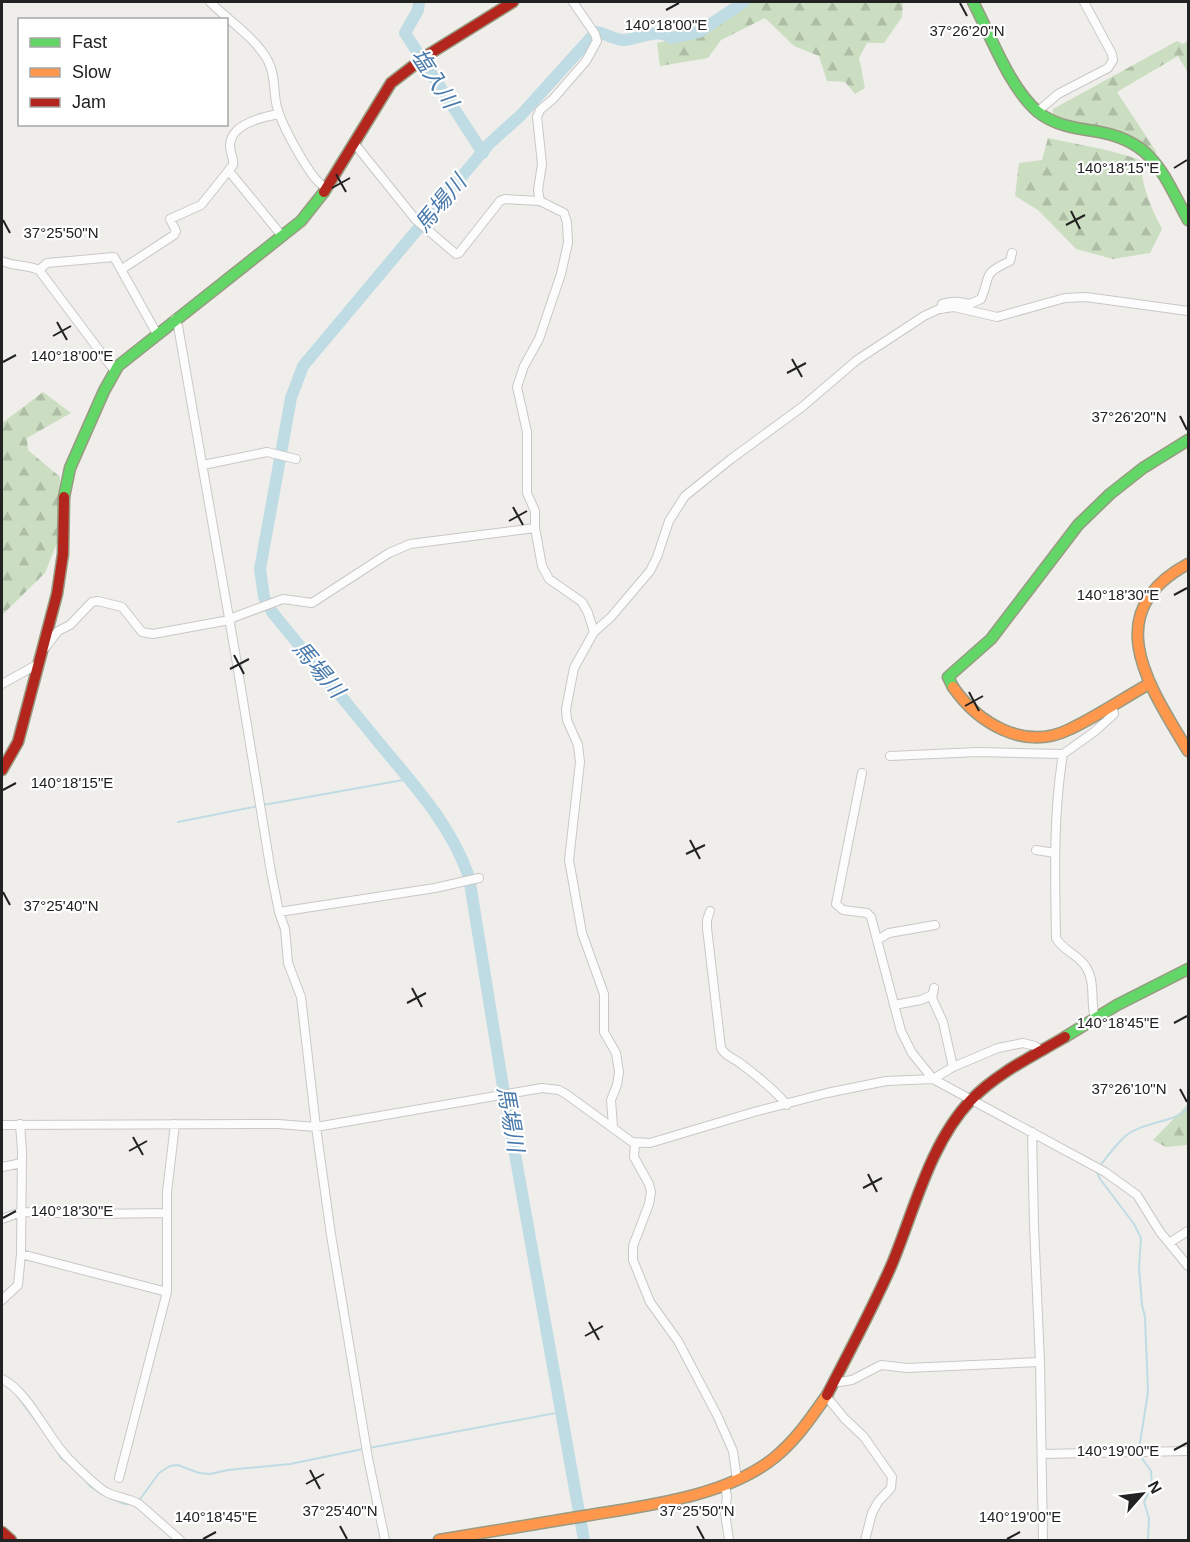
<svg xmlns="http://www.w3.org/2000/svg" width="1190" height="1542" font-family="Helvetica,'Noto Sans JP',sans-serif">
<defs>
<pattern id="forest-firs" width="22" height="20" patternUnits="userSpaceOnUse" patternTransform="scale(1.5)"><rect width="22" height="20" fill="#cbdec1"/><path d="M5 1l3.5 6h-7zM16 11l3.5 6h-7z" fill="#aebea6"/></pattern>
</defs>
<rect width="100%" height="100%" fill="#f0eeeb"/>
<path fill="url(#forest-firs)" d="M751 2H903L902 17 884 43H867L859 58 865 88 855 94 845 82 827 81 819 56 794 46 765 18 721 40 708 58 660 66 657 43 705 31Z
M1177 41 1183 44 1188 41V73L1178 56 1117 92 1157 153H1155L1125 134 1052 120 1053 109Z
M1048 138C1079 145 1110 149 1140 160 1142 186 1150 206 1162 229L1150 253 1113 259 1076 249 1038 210 1015 196 1019 163 1042 160Z
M43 392 71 413 27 438 28 450 60 477 59 538 45 573 2 615V423Z
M1188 1104V1145L1166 1147 1153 1140Z"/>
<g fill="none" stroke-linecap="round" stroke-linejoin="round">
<path stroke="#bfdbe3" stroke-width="2" d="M263 805 409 779
M178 822 258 806
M1099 1167C1105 1159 1121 1139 1128 1134 1145 1121 1177 1123 1188 1107
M1097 1172 1100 1179 1134 1224 1141 1238 1139 1268 1142 1305 1145 1317 1148 1392 1140 1443 1141 1457 1151 1471 1152 1485 1144 1502 1149 1518 1148 1540
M15 1393 44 1432
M369 1448 561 1412
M57 1451 61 1458 74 1468
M86 1481 91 1487 102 1494
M110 1498 125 1504H133
M138 1502 159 1473 170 1466 178 1465 199 1473 210 1474 228 1470 290 1464 363 1449"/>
<path stroke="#bfdbe3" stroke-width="12" d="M419 2 418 10 405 33 483 153
M584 1540 503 1087 469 877C451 825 414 785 380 744 344 700 308 656 272 612L264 597 260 569 291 398 303 366 489 144 521 115 596 32C605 33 614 40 624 40 638 39 660 27 671 38L699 32 744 2"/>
<defs>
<path id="street" d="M210 2C229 21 256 38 268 61 276 76 273 92 277 107 281 123 312 184 327 188
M573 2 595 34 597 41 586 61 553 99 540 110 537 117 542 164 538 190 540 201 564 213 567 222 568 243 561 274 539 339 524 366 517 387 527 432V493L535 511V528L542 566 549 579 582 602 588 613 594 632 574 668 566 709 567 720 578 745 580 762 569 860 582 933 604 994V1032L616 1053 619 1072 617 1085 611 1100 613 1127
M1037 112 1058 94 1108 68 1113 60 1112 54 1084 2
M354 143 416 220 456 254 459 253 500 201 505 199 540 201
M229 171 282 236
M2 261C14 267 25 264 39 270L114 370
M122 269 174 235 176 231 170 219 201 205 233 165C234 158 230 153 230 146 230 124 262 117 279 114
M39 270 47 263 114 257 157 334
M942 309V304C952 300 960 302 970 304L981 299C992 273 981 275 1010 261L1012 253
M175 319 178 326 236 658 271 872 279 912 285 929 288 963 301 997 316 1127 331 1235 368 1458 385 1540
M203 465 267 452 296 459
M594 632 611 617 650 571 657 557 669 521 685 496 731 459 802 407 857 360 924 316 939 309 954 307 997 317 1065 298 1086 297 1188 311
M45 648 58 631 70 625 92 602 98 601 122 607 142 632 153 634 224 621 283 599 312 603 389 553 410 544 535 528
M2 684 38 664
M890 756 978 752 1063 754
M862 773 836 904 843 910 867 913 871 917 901 1031 912 1053 933 1079 1105 1172 1137 1195 1160 1232 1188 1266
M1036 850 1055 853
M710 911 707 920V928L721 1048C725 1056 733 1058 740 1063 756 1075 774 1089 787 1105
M279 912 435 888 479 878
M877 940 889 933 935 925
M934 988 932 998 943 1022 953 1067
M894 1005 921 1000 932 995
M1095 1018C1090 1002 1096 983 1086 967 1079 955 1063 951 1056 938 1055 875 1053 815 1063 754L1094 732 1114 714 1112 706
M20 1124 22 1151 21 1254 167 1292
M2 1125 278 1124 316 1127 542 1088 559 1090 566 1094 632 1142 650 1143 754 1112 827 1093 886 1081 933 1079 953 1067 998 1048 1023 1043 1035 1046 1042 1051
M1032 1132 1034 1226 1040 1362 1043 1540
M635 1143 634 1157 649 1184 651 1192 649 1204 633 1246V1260L650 1302 678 1341 717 1415 733 1451 737 1480
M2 1167 22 1163
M2 1219 21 1212 93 1214 167 1213
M1169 1243 1188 1231
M2 1300 18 1285 21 1254
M2 1379C27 1390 47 1436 67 1457 76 1466 97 1488 108 1493 119 1498 130 1498 139 1504L180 1540
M833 1383 852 1380 881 1365 907 1368 1040 1362
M826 1396 845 1419 864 1437 892 1477 891 1488 878 1502 872 1513 865 1540
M1042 1454 1188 1451
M119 1478 167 1292V1192L175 1124
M725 1486 727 1496 725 1513 729 1540"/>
<path id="fast" d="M973 2C991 36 1009 87 1038 112 1054 125 1074 128 1094 131 1153 140 1162 172 1188 220
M64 497 70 468 104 391 118 366 301 221 324 192
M953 687 948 677 991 639 1078 525 1110 494 1143 468 1188 440
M1065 1037 1117 1005 1188 969"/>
<path id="slow" d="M1188 564C1097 613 1150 687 1188 751
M953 687C978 723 1024 751 1068 730 1096 717 1122 699 1149 684
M439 1540C487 1532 535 1524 584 1516 644 1506 725 1497 774 1458 796 1440 811 1418 827 1395"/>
<path id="jam" d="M324 192 391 83 426 56 513 2
M2 770 18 742 57 594 63 554 64 497
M827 1395C849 1352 873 1308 892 1264 914 1211 930 1143 971 1100 997 1073 1033 1056 1065 1037
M2 1532 11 1540"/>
</defs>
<use href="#street" stroke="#c9c8c7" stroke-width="10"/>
<use href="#fast" stroke="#999a82" stroke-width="13"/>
<use href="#slow" stroke="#999a82" stroke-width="13"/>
<use href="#jam" stroke="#999a82" stroke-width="13"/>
<use href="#street" stroke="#fdfcfc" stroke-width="8"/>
<use href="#fast" stroke="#63d668" stroke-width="10"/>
<use href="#slow" stroke="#ff974d" stroke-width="10"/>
<use href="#jam" stroke="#b3261e" stroke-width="10"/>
</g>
<path fill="none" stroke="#222" stroke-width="2" d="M960 3 967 16M666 10 679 3M1174 168 1187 160M336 174 346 192M332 188 350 178M1071 211 1080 229M3 220 10 233M1066 225 1085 215M57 322 67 340M53 336 71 326M792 359 802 377M3 362 16 355M787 373 806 363M1180 416 1187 430M513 507 523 525M509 521 527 511M1174 595 1187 588M234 655 244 674M230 669 249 659M969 692 979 711M965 706 983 696M3 790 16 783M690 840 700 859M686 854 705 845M3 892 10 905M412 988 422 1007M407 1003 426 993M1174 1023 1187 1016M1180 1089 1187 1102M133 1137 143 1155M129 1151 147 1141M868 1174 877 1192M863 1188 882 1178M3 1218 16 1211M589 1322 599 1340M585 1336 603 1326M1174 1450 1187 1443M310 1470 320 1489M306 1484 324 1474M340 1526 347 1539M697 1526 704 1539M203 1539 216 1532M1007 1539 1020 1532"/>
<g text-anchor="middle" stroke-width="4.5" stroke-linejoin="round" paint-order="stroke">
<g font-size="22" font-style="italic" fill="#4a7aab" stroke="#fff">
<text transform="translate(435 78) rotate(57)" y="8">塩入川</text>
<text transform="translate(440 203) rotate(-50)" y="8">馬場川</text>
<text transform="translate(319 669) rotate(50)" y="8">馬場川</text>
<text transform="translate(511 1119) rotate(80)" y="8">馬場川</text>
</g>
</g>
<g font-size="15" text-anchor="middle" fill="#222" stroke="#fff" stroke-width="4.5" stroke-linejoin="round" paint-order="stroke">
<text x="666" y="30">140°18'00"E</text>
<text x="967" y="36">37°26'20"N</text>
<text x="1118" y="173">140°18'15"E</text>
<text x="61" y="238">37°25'50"N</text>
<text x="72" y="361">140°18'00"E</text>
<text x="1129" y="422">37°26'20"N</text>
<text x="1118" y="600">140°18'30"E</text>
<text x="72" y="788">140°18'15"E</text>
<text x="61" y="911">37°25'40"N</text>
<text x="1118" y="1028">140°18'45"E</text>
<text x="1129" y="1094">37°26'10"N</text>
<text x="72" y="1216">140°18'30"E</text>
<text x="1118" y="1456">140°19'00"E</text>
<text x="340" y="1516">37°25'40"N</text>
<text x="697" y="1516">37°25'50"N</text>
<text x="216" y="1522">140°18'45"E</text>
<text x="1020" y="1522">140°19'00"E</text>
</g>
<rect width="1190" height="1542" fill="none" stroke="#222222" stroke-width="6"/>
<rect x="18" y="18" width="210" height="108" fill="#ffffff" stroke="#a7a7a7" stroke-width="1.5"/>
<rect x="30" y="38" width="30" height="9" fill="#63d668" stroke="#a7a7a7" stroke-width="1.5"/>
<text x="72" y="48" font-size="18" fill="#222222">Fast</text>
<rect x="30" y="68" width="30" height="9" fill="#ff974d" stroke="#a7a7a7" stroke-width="1.5"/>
<text x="72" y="78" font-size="18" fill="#222222">Slow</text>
<rect x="30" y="98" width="30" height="9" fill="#b3261e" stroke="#a7a7a7" stroke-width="1.5"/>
<text x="72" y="108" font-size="18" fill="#222222">Jam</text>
<g transform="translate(1142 1494) rotate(62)" stroke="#ffffff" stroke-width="4.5" paint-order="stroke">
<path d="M0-4.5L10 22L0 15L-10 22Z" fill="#222222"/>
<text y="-9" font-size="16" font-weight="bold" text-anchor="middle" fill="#222222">N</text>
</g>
</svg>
